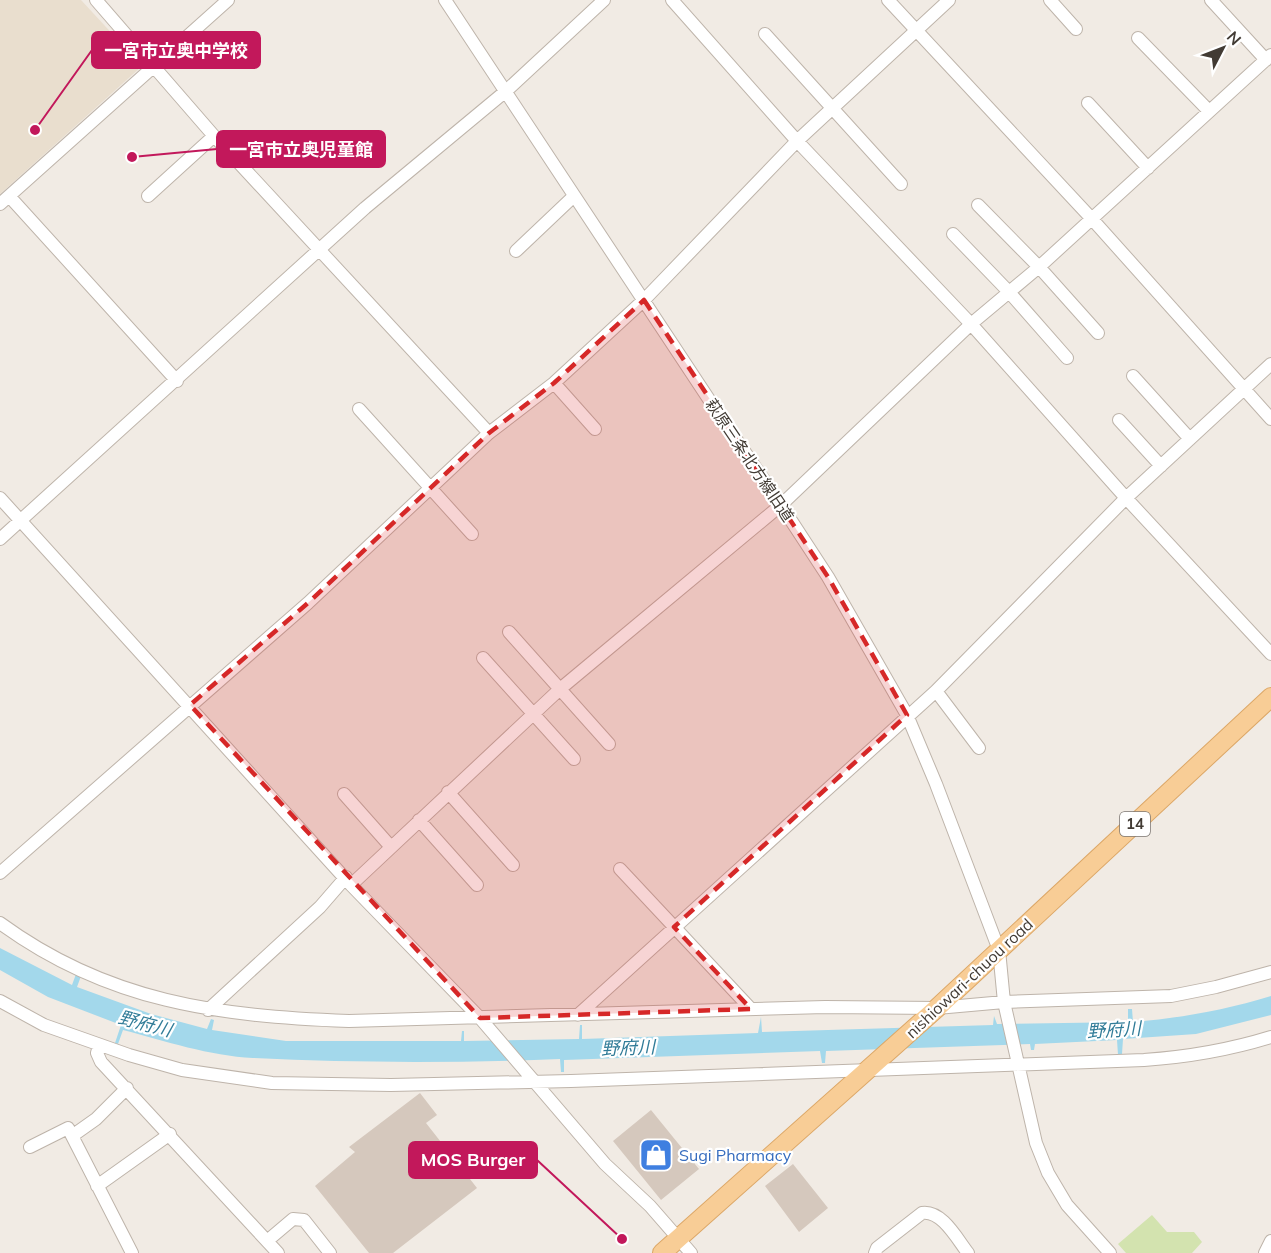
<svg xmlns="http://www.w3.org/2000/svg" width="1271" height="1253" font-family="Mulish,'Noto Sans JP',sans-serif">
<rect width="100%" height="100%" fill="#f1ebe4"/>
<path fill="#e9dece" d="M0 0H81L142 66 0 194Z"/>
<path fill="#d3e3af" d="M1152 1215 1167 1232H1194L1202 1242 1192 1253H1126L1118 1244Z"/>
<path fill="#a3d8eb" d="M0 948 72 985 76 974 81 976 77 987 151 1014 207 1029 211 1019 214 1020 212 1030 286 1041H461L462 1031H464V1041L579 1039 580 1025H582V1039L758 1033 761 1017 762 1032 993 1025 994 1016 997 1024 1128 1022V1009H1132L1133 1022C1181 1018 1225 1010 1271 996V1015L1196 1034 1123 1039 1122 1054 1118 1055 1117 1040 1035 1044 1034 1050H1031L1030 1044 826 1051 825 1063H822L820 1051 564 1060V1072H561L560 1059C458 1063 355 1063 253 1058 210 1056 165 1041 123 1030L118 1044 115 1043 121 1025 48 997 0 970Z"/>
<path fill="#d5c8bd" d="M420 1093 437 1115 426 1123 477 1188 393 1253H369L315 1186 355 1152 349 1147Z
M651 1110 699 1169 661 1200 613 1141Z
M793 1164 828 1208 799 1232 765 1186Z"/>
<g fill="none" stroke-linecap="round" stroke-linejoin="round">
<defs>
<path id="minor" d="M96 0 214 136 489 433
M445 0 710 401 781 505 828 577 907 715 936 784 999 950 1004 1002 1036 1143 1048 1173 1067 1205 1110 1253
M672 0 797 141 971 324 1126 498 1271 654
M888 0 1092 219 1271 419
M1050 0 1076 29
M1211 0 1266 60
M765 34 901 184
M1138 38 1209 111
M1088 103 1148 168
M9 196 177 381
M148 196 214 136
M0 204 228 0
M978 205 1039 267 1098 333
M953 234 1009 292 1067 358
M516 251 574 196
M1133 376 1190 439
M554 383 595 429
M359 409 472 534
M1119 420 1161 466
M0 498 351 885 480 1018 605 1164 650 1206 691 1253
M0 539 365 208 506 91 604 0
M509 632 609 744
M483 658 574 759
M936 691 979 748
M448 792 513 865
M344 794 391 847
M419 820 477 885
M620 869 751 1009
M0 873 308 603 489 433 554 383 644 300 797 141 949 0
M351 885 560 689 781 505 971 324 1039 267 1271 55
M0 923C108 1002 218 1016 349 1021L825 1007 937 1008 1004 1002 1171 996 1216 987 1271 972
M0 1001 44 1025 129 1055 182 1070 272 1083 391 1085 571 1081 1144 1060C1188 1057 1229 1050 1271 1037
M208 1010 320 907 346 877
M578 1015 936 691 1126 498 1271 364
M99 1046 97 1053 101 1062 278 1253
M72 1136 96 1119 127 1088
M30 1147 68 1128 132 1253
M97 1186 170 1134
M267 1241 293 1219 304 1220 330 1253
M875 1253 877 1248 922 1213C942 1210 957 1239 968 1253
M1265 1253 1271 1241"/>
<path id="primary" d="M662 1253 937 1008 1271 697"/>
</defs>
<use href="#minor" stroke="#beb4aa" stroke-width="14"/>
<use href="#primary" stroke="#dca767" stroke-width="20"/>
<use href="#minor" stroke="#fff" stroke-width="12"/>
<use href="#primary" stroke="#f8cd96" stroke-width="18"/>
</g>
<path fill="#d62828" fill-opacity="0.2" stroke="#d62828" stroke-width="4.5" stroke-dasharray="12 8" stroke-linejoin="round" d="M644 300 828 577 907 715 674 927 751 1009 480 1018 190 705 308 603 489 433 554 383Z"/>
<defs>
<symbol id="shop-square" viewBox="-11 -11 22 22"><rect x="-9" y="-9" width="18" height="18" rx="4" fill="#3f7fe0" stroke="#fff"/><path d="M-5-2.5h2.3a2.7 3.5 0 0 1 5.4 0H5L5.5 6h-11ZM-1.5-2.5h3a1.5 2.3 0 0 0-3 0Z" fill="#fff"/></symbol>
</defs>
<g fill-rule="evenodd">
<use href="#shop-square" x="637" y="1136" width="38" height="38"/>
</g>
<g text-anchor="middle" stroke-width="4.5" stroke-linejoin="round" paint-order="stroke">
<rect fill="#fff" stroke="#7b7671" stroke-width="1.5" x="1120" y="812" width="30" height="24" rx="4.5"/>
<g font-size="15" font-weight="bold" fill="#423b34">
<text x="1135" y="829">14</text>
</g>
<g font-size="16" fill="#423b34" stroke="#fff">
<text transform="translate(750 460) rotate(56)" y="6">萩原三条北方線旧道</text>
<text transform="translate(969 978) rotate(-43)" y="6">nishiowari-chuou road</text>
</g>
<g font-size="16" fill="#366cbe" stroke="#fff" text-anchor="start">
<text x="679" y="1161">Sugi Pharmacy</text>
</g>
<g font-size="18" font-style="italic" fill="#317c98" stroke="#fff">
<text transform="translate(145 1024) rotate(15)" y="6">野府川</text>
<text transform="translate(1114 1030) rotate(-3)" y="6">野府川</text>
<text transform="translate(628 1048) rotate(-2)" y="6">野府川</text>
</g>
</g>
<path fill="none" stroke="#c2185b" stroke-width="2" d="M35 130L92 50M132 157L217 149M622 1239L537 1160"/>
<g fill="#c2185b" stroke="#fff" stroke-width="2">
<circle cx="35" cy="130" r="6"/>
<circle cx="132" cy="157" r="6"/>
<circle cx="622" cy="1239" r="6"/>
</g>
<g fill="#c2185b" stroke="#c2185b" stroke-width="2">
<rect x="92" y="32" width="168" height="36" rx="6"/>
<rect x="217" y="131" width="168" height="36" rx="6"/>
<rect x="409" y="1142" width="128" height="36" rx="6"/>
</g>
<g font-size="18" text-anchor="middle" font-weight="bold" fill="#fff">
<text x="176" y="57">一宮市立奥中学校</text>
<text x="301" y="156">一宮市立奥児童館</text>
<text x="473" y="1166">MOS Burger</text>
</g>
<g transform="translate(1223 48) rotate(48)" stroke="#ffffff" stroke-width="4.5" paint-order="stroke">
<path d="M0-4.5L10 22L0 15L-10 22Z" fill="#423b34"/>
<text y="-9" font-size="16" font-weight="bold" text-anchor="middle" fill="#423b34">N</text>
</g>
</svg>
